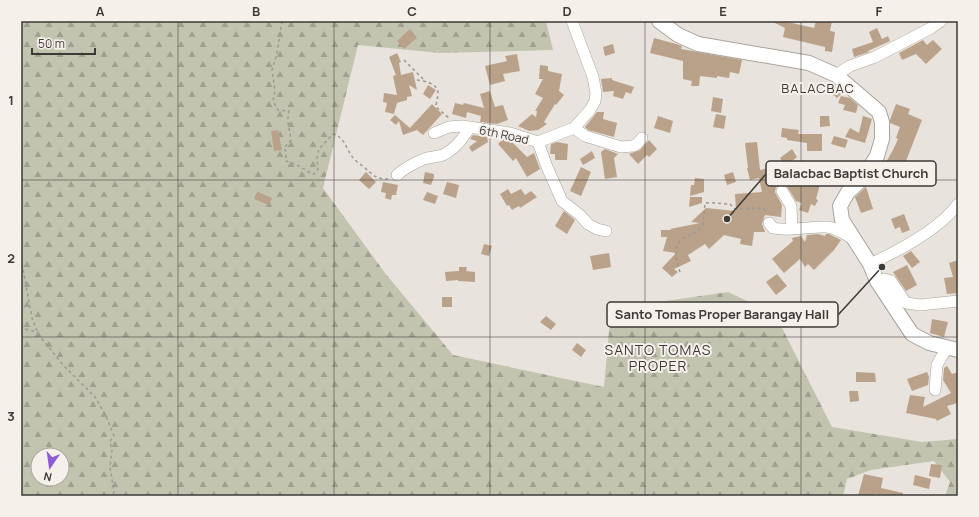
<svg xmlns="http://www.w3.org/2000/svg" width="979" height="517" font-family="Manrope,sans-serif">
<defs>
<pattern id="forest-firs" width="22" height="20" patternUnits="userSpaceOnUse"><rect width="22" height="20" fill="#c3c4b0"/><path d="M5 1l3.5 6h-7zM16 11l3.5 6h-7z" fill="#a0a090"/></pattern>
</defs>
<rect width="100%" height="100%" fill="#e9e3dd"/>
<path fill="url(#forest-firs)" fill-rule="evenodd" d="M21 21H546L553 50 440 53 358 45 323 188 385 273 453 355 604 387 611 309 728 292 775 314 832 427 922 442 958 439V496H945L950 482 934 461 871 470 847 479 843 496H21ZM38 455H62V479H38Z"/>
<path fill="#b9a289" d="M771 21H783L814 28 816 21H832L830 31 835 32 832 52 825 51V47L783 37 785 28Z
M877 28 882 39 888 36 890 41 868 51 869 52 854 57 852 49 873 42 869 32Z
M410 29 417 38 404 49 397 41Z
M654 38 676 44 682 46 681 49 742 60 739 74 730 72 729 78 717 76V78L700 76 699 86H691L692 81 683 79V61L650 53Z
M923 40 927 45 933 40 942 49 926 64 916 54 902 60 899 53Z
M613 44 615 53 605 56 603 47Z
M397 53 401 62 399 63 401 75 413 72 417 90 409 85 412 96 407 97V100L397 103 394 114 385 112 387 103 383 102 384 93 397 95 393 76 396 75 389 57Z
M517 54 520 71 503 74 505 81 490 85 485 66 507 61 505 56Z
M540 65 548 66V71L562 74 559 91 564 95 556 105 555 104 544 122 547 124 538 130 529 131 518 126 532 114 536 117 537 111H535L543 98 535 94 543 79H539Z
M612 78V80L634 87 631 94 626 92 623 99 613 96 614 91 603 92 601 79Z
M428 85 436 90 430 99 423 94Z
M836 86 843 92 837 98 830 92Z
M490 91 495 107 503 105 508 120 497 124 480 122 481 116 467 112 466 118 452 114 455 103 463 105 464 103 484 108 480 94Z
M841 96 850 98 858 105 856 113 843 110 845 105 838 103Z
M713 97 723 99 721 113 711 111Z
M432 104 442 114 423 135 417 130 403 135 399 121 396 125 390 120 395 115 410 128Z
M896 104 910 109 908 114 922 120 906 161 912 165 905 178 897 173 893 179 881 171 893 150 898 139 896 138 900 127 890 123V120Z
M597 112H604L603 119 617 123 614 137 588 130 585 127Z
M716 114 726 116 724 129 713 127Z
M658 116 673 121 670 133 654 128Z
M820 116H829L830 126 820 127Z
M863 116 872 119 865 143 845 137 850 128 859 133Z
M782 128 799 130 798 134H822V151H807V143L787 140V138L781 137Z
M278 130 282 150 274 151 271 131Z
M473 135 487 137 488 142 472 152 469 147 477 141 470 139Z
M834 136 848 140 845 148 831 144Z
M503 139 510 140 527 157 534 153 540 169 527 177 516 158 513 161 498 144Z
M649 140 657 149 649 157 647 155 638 164 629 154 640 150Z
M557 142 568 144 567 160H555V154H550L551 144Z
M757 142 760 170 770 168 772 177 786 167 780 158 792 149 797 157 791 162 807 183 811 169 822 172V177L816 199 818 200 815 206 811 204 808 213 799 210 802 203 796 201 786 185H779L776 187 775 192 782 205 781 217 765 215 762 224 765 232H754L752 246 740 244 741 239 724 235 709 249 705 244 688 255 691 261 674 269 678 272 672 277 662 268 676 253 663 251 667 237H661V230H671L670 229 700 223 691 222 706 208 736 211 735 194 762 192 759 178 750 180 747 168H748L745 143Z
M605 149 618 154 614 158 617 177 605 179 601 152Z
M592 151 595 158 583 165 580 159Z
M581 167 591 172 581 196 570 191Z
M366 172 376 182 369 189 359 180Z
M425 172 434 174V177L431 185 423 183Z
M733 172 736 182 727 185 724 175Z
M695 178 704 179V192L690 196 691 185H694Z
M383 182 398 185 396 195H392L391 200 385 198 386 193 381 192Z
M447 182 459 185 456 198 443 194Z
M866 187 873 209 861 213 855 197Z
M508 189 511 194 521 189 525 195 531 191 537 197 520 208 519 206 512 210 509 205 507 206 500 194Z
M258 192 272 198 269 205 254 199Z
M427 192 438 196 435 204 423 200Z
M690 197H702V203L689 207Z
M564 211 575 220 567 234 555 226Z
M904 214 910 230 902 233 900 227 895 229 891 219Z
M818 234 825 236 826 234H829L841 240 834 250 814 270 808 264 805 267 800 259 784 273 772 259 793 241 792 238 801 236 805 242 807 235Z
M484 244 492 246 489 256 481 254Z
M911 251 920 262 912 268 903 256Z
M609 253 611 267 593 270 590 256Z
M958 260V293L947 294 944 278 953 277 949 263Z
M907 265 917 285 906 291 893 272Z
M459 267H467L466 271 475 272V282L458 281V280L446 281 445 272 459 271Z
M777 274 787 286 776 295 766 282Z
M442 297H452V307H442Z
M546 316 556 324 551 330 540 322Z
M932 319 948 322 944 337 930 333Z
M577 343 586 350 581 357 572 350Z
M947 366 952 374 958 372V403L947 406 951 414 937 421 936 419 906 413 910 395 925 397 923 407 951 393 943 380 944 368Z
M856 372 875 373 876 382H856Z
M927 372 929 377 928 385 912 391 907 379Z
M849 391H858L859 401 850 402Z
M931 464 942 465 940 478 929 476Z
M864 474 883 478 881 488 903 493V496H884L875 494V496H858Z
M915 475 931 479 929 489 913 485Z"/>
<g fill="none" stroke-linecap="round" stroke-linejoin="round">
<defs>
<path id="minor" d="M836 75 850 66 875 57 931 28 941 21
M574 128 585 136 621 147 633 146 637 144 642 138
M434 133 449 127 462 126 510 133 538 142 574 128 590 110 595 101 596 93 593 77 572 21
M538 142 547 167 562 201 580 215 588 224 597 229 606 231
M397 175C405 168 414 163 424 159 430 157 437 157 443 155 454 150 464 137 470 127
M782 191 791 206 792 229
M769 223 773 228C791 232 809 226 827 227 837 228 845 234 853 239
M870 264C898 251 939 230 958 204
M877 281 884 279 891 281 906 303 920 305 958 301
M935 390 937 365 947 347"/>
<path id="major" d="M659 21 678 35 698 44 809 63 836 75 879 112 882 122V139L877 156 862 179 848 192 840 206 842 220 870 264 877 281 912 334 929 343 958 350"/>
</defs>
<use href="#minor" stroke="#a8a39d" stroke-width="12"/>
<use href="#major" stroke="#a8a39d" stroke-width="16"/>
<path stroke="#9d9894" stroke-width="1.5" stroke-dasharray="3 3" stroke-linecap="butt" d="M282 21 277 54 272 70 275 91 273 101 278 110 289 111C286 123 290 129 291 140L284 148 286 152V161C291 162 297 165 302 168 307 170 308 173 314 174L318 169 317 156 319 149 333 134C346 138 346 150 354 159 357 162 361 165 364 167 373 175 375 179 388 179
M404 60 426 82
M417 80C425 81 439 84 438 94 438 98 436 102 436 107L449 118
M21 258 32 318 38 334 64 366 95 397 106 416 114 436 110 441 112 451 110 467 114 492 113 496
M680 272C676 261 672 249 682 239 688 235 695 233 701 228L703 225 705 203C712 202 723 204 730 204L735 209 762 208 765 210V214
M21 325 25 329 37 332"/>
<use href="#minor" stroke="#fff" stroke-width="11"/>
<use href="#major" stroke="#fff" stroke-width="14"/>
</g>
<path fill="none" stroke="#3c3a37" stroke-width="1" stroke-opacity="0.55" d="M178 21V496M334 21V496M490 21V496M645 21V496M801 21V496M21 180H958M21 337H958"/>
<g text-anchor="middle" stroke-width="4" stroke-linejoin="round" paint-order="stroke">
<g font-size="12" fill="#3c3a37" stroke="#f6f0eb">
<text transform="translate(504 135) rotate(12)" y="4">6th Road</text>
</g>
<g font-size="13" letter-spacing="1" fill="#3c3a37" stroke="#f6f0eb">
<text x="818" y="93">BALACBAC</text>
</g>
<g font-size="14" letter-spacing="1" fill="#3c3a37" stroke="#f6f0eb">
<text x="658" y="355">SANTO TOMAS<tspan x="658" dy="16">PROPER</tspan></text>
</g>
</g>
<path fill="none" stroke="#3c3a37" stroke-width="1.5" d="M727 219L766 174M882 267L838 315"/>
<g fill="#3c3a37" stroke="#f6f0eb" stroke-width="1.5">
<circle cx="727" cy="219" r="4"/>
<circle cx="882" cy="267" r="4"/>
</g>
<g fill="#f6f0eb" stroke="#3c3a37" stroke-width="1.5">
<rect x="766" y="161" width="170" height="25" rx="4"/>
<rect x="607" y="302" width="231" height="25" rx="4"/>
</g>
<g font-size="13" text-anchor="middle" font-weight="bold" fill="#3c3a37">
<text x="851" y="178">Balacbac Baptist Church</text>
<text x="722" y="319">Santo Tomas Proper Barangay Hall</text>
</g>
<rect width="979" height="517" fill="none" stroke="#f6f0eb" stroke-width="44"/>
<g transform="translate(50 467) rotate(193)"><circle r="19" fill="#f6f0eb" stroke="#aca7a3"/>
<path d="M0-3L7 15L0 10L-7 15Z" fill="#8b5cd5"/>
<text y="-6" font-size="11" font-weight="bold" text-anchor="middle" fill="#3c3a37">N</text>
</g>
<path d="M32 48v6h63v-6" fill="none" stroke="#3c3a37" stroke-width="2"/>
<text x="38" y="48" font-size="12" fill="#3c3a37" stroke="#f6f0eb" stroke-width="3" paint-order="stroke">50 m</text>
<rect x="22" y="22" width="935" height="473" fill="none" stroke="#3c3a37" stroke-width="1.5"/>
<g font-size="13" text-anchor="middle" font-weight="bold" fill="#3c3a37">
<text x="100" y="16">A</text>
<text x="256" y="16">B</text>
<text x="412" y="16">C</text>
<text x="567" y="16">D</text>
<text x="723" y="16">E</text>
<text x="879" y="16">F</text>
<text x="11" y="105">1</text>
<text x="11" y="263">2</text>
<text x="11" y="421">3</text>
</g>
</svg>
